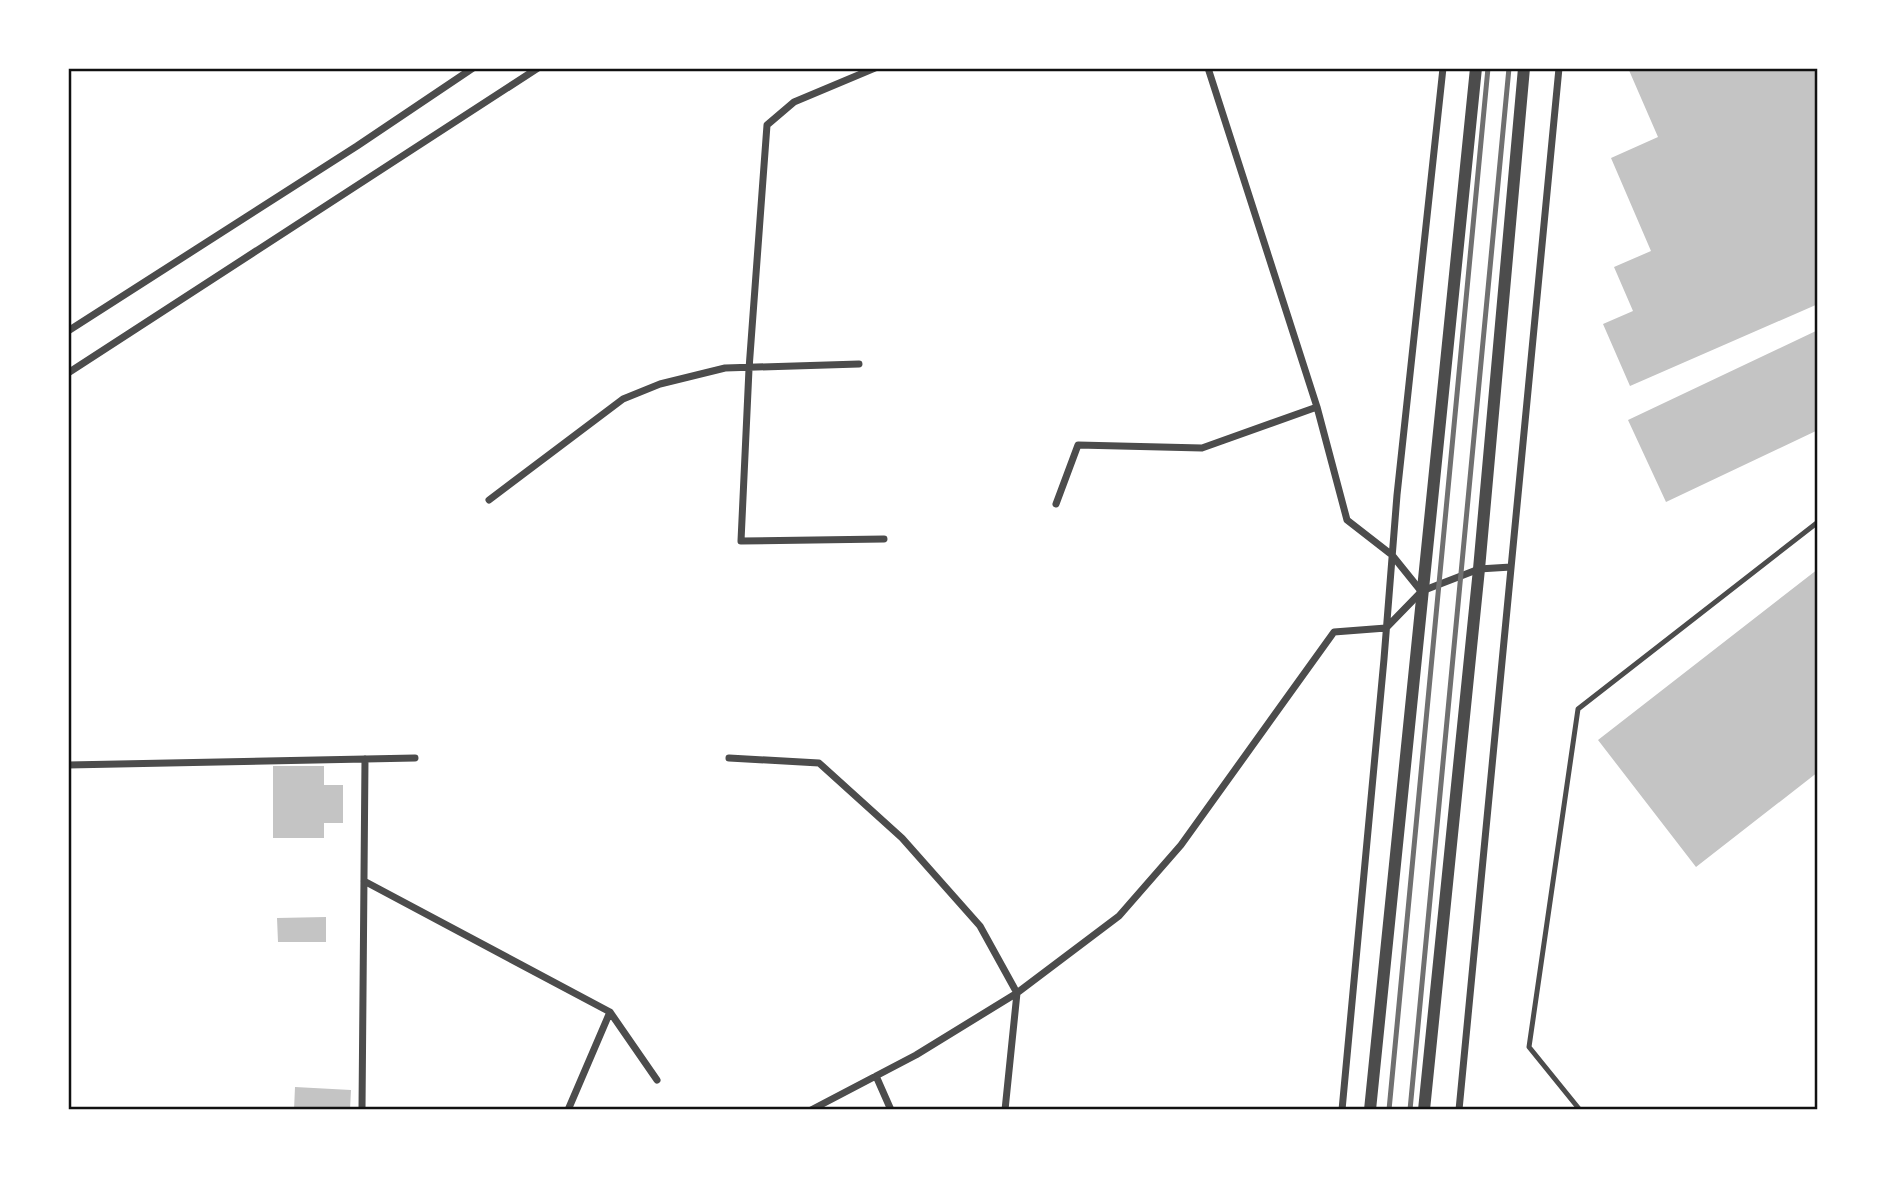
<svg xmlns="http://www.w3.org/2000/svg" width="1886" height="1178" font-family="Manrope,sans-serif">
<rect width="100%" height="100%" fill="#fff"/>
<path fill="#c4c4c4" d="M1628 68H1818V304L1630 386 1603 324 1633 311 1614 267 1651 251 1611 158 1658 137Z
M1818 330V430L1666 502 1628 420Z
M1818 569V772L1696 867 1598 740Z
M273 766H324V785H343V823H324V838H273Z
M326 917V942H278L277 918Z
M295 1087 351 1090 350 1110H294Z"/>
<g fill="none" stroke-linecap="round" stroke-linejoin="round">
<path stroke="#4c4c4c" stroke-width="5" d="M1580 1110 1529 1047 1578 709 1818 522"/>
<path stroke="#4c4c4c" stroke-width="7" d="M875 68 794 102 767 125 749 369 741 541 884 539
M1208 68 1317 407 1347 520 1392 555 1421 591
M68 331 357 146 473 68
M68 373 538 68
M489 500 623 399 660 384 725 368 859 364
M1056 504 1078 445 1202 448 1317 407
M729 758 819 763 902 838 980 926 1017 993 1005 1110
M68 765 415 758
M364 881 610 1012 657 1080
M876 1076 891 1110
M362 1110 365 759
M568 1110 610 1012
M811 1110 916 1055 1017 993 1119 916 1181 845 1334 632 1386 628 1422 591 1479 569 1511 567
M1342 1110 1384 659 1397 495 1443 68
M1459 1110 1559 68"/>
<path stroke="#4c4c4c" stroke-width="12" d="M1370 1110 1476 68
M1424 1110 1479 569 1524 68"/>
<path stroke="#707070" stroke-width="5" d="M1389 1110 1488 68
M1410 1110 1509 68"/>
</g>
<rect width="1886" height="1178" fill="none" stroke="#ffffff" stroke-width="140"/>
<rect x="70" y="70" width="1746" height="1038" fill="none" stroke="#111" stroke-width="2.5"/>
</svg>
